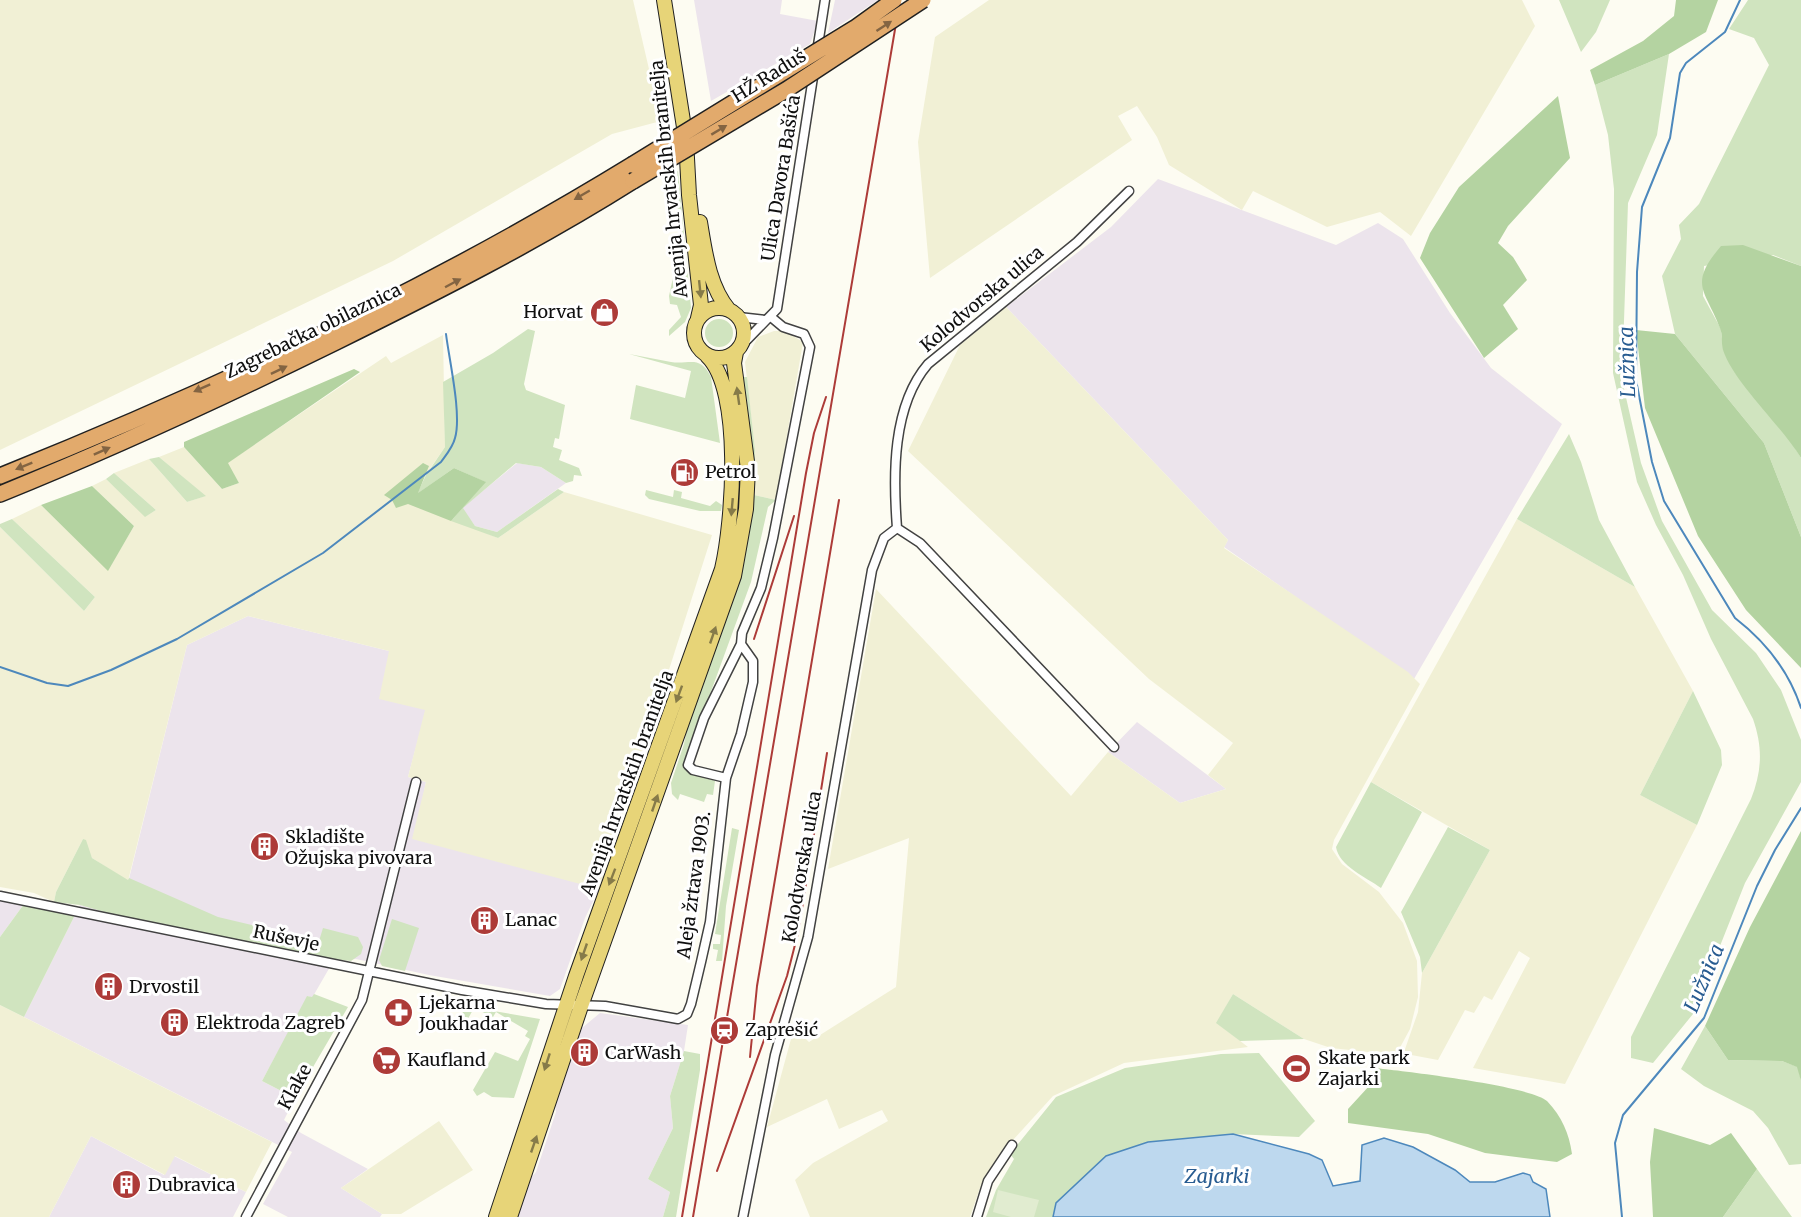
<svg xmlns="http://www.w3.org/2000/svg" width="1801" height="1217" font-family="Merriweather,serif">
<rect width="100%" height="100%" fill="#fdfcf2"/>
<path fill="#ece4ec" d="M694 0H782L780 14 818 21 810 44 711 101Z
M835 0H878L828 33Z
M1158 179 1336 245 1378 223 1403 239 1450 313 1491 368 1562 424 1414 679 1224 547 1228 540 1006 307 1111 227Z
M517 463 541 467 566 483 497 532 475 526 462 508Z
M248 616 389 651 426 710 408 777 426 782 422 802 599 889 585 918 560 989 550 996 429 975 356 959 334 960 312 998 308 996 262 1081 295 1098 284 1120 301 1133 368 1169 341 1188 382 1214 380 1217H288L263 1204 292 1152 24 1017 80 905 120 915 187 645Z
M1137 722 1226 789 1180 803 1108 752Z
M0 900 24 904 0 937Z
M600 1013 688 1025 684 1051 670 1096 673 1128 648 1179 670 1192 663 1217H518L530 1179 536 1172 556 1112 555 1104 582 1028Z
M91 1136 164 1175 174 1156 246 1192 233 1217H49Z"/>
<path fill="#f1f0d5" d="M0 0H633L661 121 612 134 393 261 0 450Z
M989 0H1522L1535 26 1411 236 1380 212 1327 227 1253 191 1242 210 1169 165 1157 137 1137 106 1118 116 1132 140 930 278 918 142 935 37Z
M1006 307 1228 540 1224 548 1408 672 1420 684 1334 840 1332 849 1342 864 1379 892 1403 923 1417 961 1418 997 1410 1029 1396 1055 1331 1048 1304 1039 1233 994 1217 1023 1248 1047 1124 1063 1053 1096 1002 1152 981 1185 970 1217H810L795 1180 813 1163 888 1121 882 1110 839 1129 827 1099 767 1127 794 1028 809 1042 896 987 909 838 828 869 876 589 1071 796 1108 752 1180 803 1226 789 1208 775 1233 743 1149 679 908 451 960 345Z
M774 331H785L803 342 776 500 754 495 755 450 745 362 758 337Z
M443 335 445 447 408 500 498 538 564 492 712 535 599 889 412 839 426 782 408 777 425 710 379 699 389 651 248 616 187 645 128 881 92 858 83 839 56 892 54 902 34 893 0 887V527L84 611 95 597 12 519 41 505 108 570 134 526 92 486 106 479 146 516 156 510 114 473 149 459 187 502 205 496 159 457 184 447 222 489 239 483 227 463 386 356 391 363Z
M1517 519 1635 587 1693 691 1640 795 1697 825 1565 1084 1473 1068 1530 958 1519 951 1492 1000 1484 996 1474 1013 1465 1010 1438 1060 1406 1054 1404 1052 1418 1012 1422 973 1490 850 1371 782Z
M0 1005 272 1142 246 1192 175 1156 165 1175 91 1136 49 1217H0Z
M439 1121 473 1170 401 1214H382L341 1188Z"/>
<path fill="#d0e4bf" d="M1559 0H1610L1596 32 1581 52Z
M1748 0H1801V266L1773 255 1704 266 1703 296 1721 329 1723 349 1736 374 1788 436 1801 458V537L1764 443 1675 334 1662 276 1681 239 1679 225 1699 204 1769 65 1754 38 1729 29Z
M1669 54 1657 135 1628 203 1622 380 1641 463 1662 521 1712 610 1756 653 1781 690 1801 740V782L1745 883 1693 1014 1653 1063 1631 1058V1037L1751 799C1762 771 1763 748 1753 719L1711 639 1683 575 1656 525 1637 482 1613 373 1614 189 1608 135 1595 85Z
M678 171 691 308 685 322 669 336V330L681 317 677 305 670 304 669 296 681 240 680 218 669 176Z
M705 333a14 14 0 1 1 28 0a14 14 0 1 1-28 0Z
M528 329 535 331 524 384 526 390 565 405 559 439 555 438 553 447 562 450 559 460 579 468 582 476 574 475 573 481 566 483 541 467 516 463 463 508 475 526 497 532 558 489 564 492 498 538 451 521 485 482 454 468 417 494 426 475 445 447 443 382 493 353Z
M629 354C643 357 657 359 671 362 689 365 700 354 711 377L720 443 630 419 636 385 685 398 691 371Z
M743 377H747L755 450 754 495 776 500 768 507 751 582 683 768 715 781 713 795 707 794 704 802 680 794 678 800 672 794 671 783 684 744 689 719 719 637 752 456Z
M1569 434 1581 462 1599 520 1635 587 1517 519Z
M159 457 206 496 187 502 149 459Z
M114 473 156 510 145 517 106 479Z
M646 490 673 497 674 490 682 492 681 498 710 506 716 501 722 505 721 511H700L649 499 645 495Z
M12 519 95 597 84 611 0 527V524Z
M1693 691 1721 750 1722 765 1697 825 1640 795Z
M1371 782 1422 812 1381 888C1366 877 1339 866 1336 847Z
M1448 827 1490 850 1422 973 1420 957 1401 912Z
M732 828 739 830 726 906 722 961H716L718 950 713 949V944H720L721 935 715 934Z
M83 839 86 840 92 858 128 880 129 878 218 917 319 941 323 928 358 937 363 947 361 954 351 961 305 956 122 917 80 905 54 902 56 892Z
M24 904 72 914 74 917 24 1017 0 1005V937Z
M392 919 419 928 405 971 382 966 379 960Z
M314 994 348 1007 295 1098 262 1081 307 996 312 997Z
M1233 994 1304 1039 1240 1041 1216 1023Z
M464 1006 540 1019 514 1098 492 1097 484 1092 477 1096 473 1090 495 1052 518 1061 530 1039 525 1036 528 1031 496 1012 493 1017 474 1008 465 1024 461 1021Z
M1705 1026 1728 1060 1782 1061 1798 1067 1801 1081V1164L1789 1165 1768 1128 1753 1111 1704 1086 1681 1069Z
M684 1051 700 1054V1070L676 1217H663L670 1192 648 1179 673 1128 670 1096Z
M1259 1053 1315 1121 1299 1137 1233 1134 1148 1142 1053 1217H986L996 1190 1014 1159 1010 1154 1056 1097 1125 1068 1221 1054Z
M1757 1169 1792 1217H1723Z"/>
<path fill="#b4d3a1" d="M1676 0H1718L1706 32 1669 54 1595 85 1590 70 1643 41 1674 16Z
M1558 96 1570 158 1508 226 1498 243 1513 257 1527 280 1503 305 1518 329 1484 358 1420 258 1430 233 1459 187Z
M1743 245 1801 266V458C1781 425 1734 383 1723 350 1721 343 1723 335 1720 328 1705 289 1688 285 1721 246Z
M1636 330 1675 334 1764 443 1801 537V668L1746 610 1698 536 1645 408Z
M354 369 360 372 228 463 239 483 222 489 184 447V442Z
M423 463 429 466 418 493 454 468 486 482 451 521 408 504 396 508 392 500 384 495Z
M92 486 134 526 108 571 41 505Z
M1801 831V1081L1797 1067 1782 1061 1728 1060 1705 1026 1750 927Z
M1375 1068C1403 1071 1531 1086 1547 1101 1562 1117 1569 1133 1572 1154L1557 1162 1485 1153 1428 1134 1348 1123V1109L1370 1085Z
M1654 1128 1710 1145 1731 1133 1757 1169 1723 1217H1653L1650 1162Z"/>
<path fill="#e1ecd0" d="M998 1190 1039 1200 1034 1217H1011L993 1212Z"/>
<path fill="#bdd8ee" stroke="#4d88bc" stroke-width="1.5" d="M1233 1134 1309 1154 1322 1160 1333 1186 1360 1181 1362 1145 1384 1138 1413 1147 1455 1170 1470 1182H1495L1523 1173 1530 1175 1533 1182 1546 1189 1550 1217H1053L1056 1203 1106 1156 1148 1142Z"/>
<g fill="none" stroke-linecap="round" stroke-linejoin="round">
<path stroke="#4d88bc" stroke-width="2" d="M1740 0 1725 32 1686 63 1680 73 1670 138 1642 207 1637 272 1636 380 1652 462 1664 501 1735 618C1766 642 1789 671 1801 708
M0 667 47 683 68 686 111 670 177 639 323 553 441 462C446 455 453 447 455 438 462 415 449 359 446 334
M1622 1217 1615 1143 1623 1115 1704 1018 1757 886 1775 850 1801 808"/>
<defs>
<path id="minor" d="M739 317 765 320
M741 346 777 309 825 0
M897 528 920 543 1114 747
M726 778 693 770 688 765 704 718 741 644 742 633 761 588 773 538 810 347 804 334 783 327 771 317
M0 896 462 990 546 1004 605 1006 678 1019 687 1014 691 1004 701 962 710 922 726 778 741 734 753 682V661L741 644
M246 1217 362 1000 416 782
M743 1217 775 1055 808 937 872 570 884 538 897 528C893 475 892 406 928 364L1077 242 1129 191
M977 1217 988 1181 1012 1145"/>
<path id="primary" d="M664 0 686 140 689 195 701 305 698 318
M700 222C705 252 709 286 729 310
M694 333a25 25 0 1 1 50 0a25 25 0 1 1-50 0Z
M496 1217 576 976 722 569C733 522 743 390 707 356
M510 1217 581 1006 734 576 746 509 748 469 734 363 736 352"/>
<path id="motorway" d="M0 476C217 389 433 287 632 165
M0 494C114 448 226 396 336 342 437 292 538 241 633 181"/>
</defs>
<use href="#minor" stroke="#424242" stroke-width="11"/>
<use href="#primary" stroke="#202020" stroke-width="16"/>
<use href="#motorway" stroke="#202020" stroke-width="18"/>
<use href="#minor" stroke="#fff" stroke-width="8"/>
<use href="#primary" stroke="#e7d478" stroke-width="14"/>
<use href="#motorway" stroke="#e2aa6c" stroke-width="15"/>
<path stroke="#ad3b38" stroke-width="2" d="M754 639 794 516
M750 1057 757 986 839 500
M717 1171 787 976 798 933 827 753
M682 1217 806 473 814 433 826 397
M693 1217 900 0"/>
<defs>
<path id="motorway-bridge" d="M632 165 855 28 894 0
M633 181 786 90 923 0"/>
</defs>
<use href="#motorway-bridge" stroke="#202020" stroke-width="18" stroke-linecap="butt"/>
<use href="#motorway-bridge" stroke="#e2aa6c" stroke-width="15"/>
</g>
<defs><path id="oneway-solid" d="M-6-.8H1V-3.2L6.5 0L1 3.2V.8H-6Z" transform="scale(1.5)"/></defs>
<g fill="#836442">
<use href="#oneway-solid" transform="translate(884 26) rotate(-33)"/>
<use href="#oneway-solid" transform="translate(719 130) rotate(-31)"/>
<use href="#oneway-solid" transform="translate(582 195) rotate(150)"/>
<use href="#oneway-solid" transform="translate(453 283) rotate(-28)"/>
<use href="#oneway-solid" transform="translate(279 370) rotate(-26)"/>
<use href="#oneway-solid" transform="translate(202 388) rotate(156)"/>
<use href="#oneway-solid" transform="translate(102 451) rotate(-24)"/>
<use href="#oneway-solid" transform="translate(24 466) rotate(158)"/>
</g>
<g fill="#867b49">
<use href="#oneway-solid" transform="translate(700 289) rotate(84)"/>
<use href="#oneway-solid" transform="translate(738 396) rotate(-98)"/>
<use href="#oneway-solid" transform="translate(732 507) rotate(95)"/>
<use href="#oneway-solid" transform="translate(713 635) rotate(-71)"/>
<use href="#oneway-solid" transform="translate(679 694) rotate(110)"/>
<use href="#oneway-solid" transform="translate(655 803) rotate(-71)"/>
<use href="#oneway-solid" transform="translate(612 877) rotate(111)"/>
<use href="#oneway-solid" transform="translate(584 952) rotate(109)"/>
<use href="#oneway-solid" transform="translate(547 1062) rotate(108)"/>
<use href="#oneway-solid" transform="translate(534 1144) rotate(-71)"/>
</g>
<defs>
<symbol id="shop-disc" viewBox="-11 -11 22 22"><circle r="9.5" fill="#ad3b38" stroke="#fff"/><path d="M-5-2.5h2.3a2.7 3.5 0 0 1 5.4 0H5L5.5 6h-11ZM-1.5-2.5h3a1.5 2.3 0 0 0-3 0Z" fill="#fff"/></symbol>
<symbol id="fuel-disc" viewBox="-11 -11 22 22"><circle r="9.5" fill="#ad3b38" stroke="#fff"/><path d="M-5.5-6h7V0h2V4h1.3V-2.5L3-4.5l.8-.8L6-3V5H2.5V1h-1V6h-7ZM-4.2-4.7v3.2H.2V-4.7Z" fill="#fff"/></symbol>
<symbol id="building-disc" viewBox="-11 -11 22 22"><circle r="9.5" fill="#ad3b38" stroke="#fff"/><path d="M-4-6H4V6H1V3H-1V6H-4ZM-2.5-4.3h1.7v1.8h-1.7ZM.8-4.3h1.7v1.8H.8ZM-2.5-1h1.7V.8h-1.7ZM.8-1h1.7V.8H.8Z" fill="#fff"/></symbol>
<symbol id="pharmacy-disc" viewBox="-11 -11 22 22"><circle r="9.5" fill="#ad3b38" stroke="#fff"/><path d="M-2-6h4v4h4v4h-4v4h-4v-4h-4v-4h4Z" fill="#fff"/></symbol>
<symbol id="station-disc" viewBox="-11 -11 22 22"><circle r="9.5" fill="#ad3b38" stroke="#fff"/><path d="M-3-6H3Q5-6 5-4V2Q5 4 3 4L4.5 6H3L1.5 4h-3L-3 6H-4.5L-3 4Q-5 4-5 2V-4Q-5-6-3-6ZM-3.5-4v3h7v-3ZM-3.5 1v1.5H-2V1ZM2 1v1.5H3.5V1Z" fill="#fff"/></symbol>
<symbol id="supermarket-disc" viewBox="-11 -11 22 22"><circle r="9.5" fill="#ad3b38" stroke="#fff"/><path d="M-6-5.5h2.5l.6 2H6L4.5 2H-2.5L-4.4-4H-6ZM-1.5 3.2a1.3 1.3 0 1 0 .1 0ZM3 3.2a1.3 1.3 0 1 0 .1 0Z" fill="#fff"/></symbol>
<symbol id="stadium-disc" viewBox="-11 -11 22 22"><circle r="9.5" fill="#ad3b38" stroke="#fff"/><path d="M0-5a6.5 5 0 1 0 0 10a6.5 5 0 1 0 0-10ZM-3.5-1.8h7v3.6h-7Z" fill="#fff"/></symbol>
</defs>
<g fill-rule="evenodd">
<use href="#shop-disc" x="588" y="296" width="33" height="33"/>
<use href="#fuel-disc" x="668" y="456" width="33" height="33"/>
<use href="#building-disc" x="248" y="830" width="33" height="33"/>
<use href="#building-disc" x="468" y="904" width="33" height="33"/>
<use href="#building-disc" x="92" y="970" width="33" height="33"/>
<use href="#pharmacy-disc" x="382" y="996" width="33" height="33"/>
<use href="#building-disc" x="158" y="1006" width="33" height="33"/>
<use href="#station-disc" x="708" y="1014" width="33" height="33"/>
<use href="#building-disc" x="568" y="1036" width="33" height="33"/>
<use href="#supermarket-disc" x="370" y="1044" width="33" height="33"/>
<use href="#stadium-disc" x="1280" y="1052" width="33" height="33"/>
<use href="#building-disc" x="110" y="1168" width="33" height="33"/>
</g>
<g text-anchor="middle" stroke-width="6" stroke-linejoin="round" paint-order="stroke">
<g font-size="18" fill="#0f0f0f" stroke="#fff">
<text transform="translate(769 76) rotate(-32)" y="6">HŽ Raduš</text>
<text transform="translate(781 178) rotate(-81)" y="6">Ulica Davora Bašića</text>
<text transform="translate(669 179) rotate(-96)" y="6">Avenija hrvatskih branitelja</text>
<text transform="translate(982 299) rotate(-40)" y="6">Kolodvorska ulica</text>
<text transform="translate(313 331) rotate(-26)" y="6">Zagrebačka obilaznica</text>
<text transform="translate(627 783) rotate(-70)" y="6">Avenija hrvatskih branitelja</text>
<text transform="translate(802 867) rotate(-80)" y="6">Kolodvorska ulica</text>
<text transform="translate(694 885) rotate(-82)" y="6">Aleja žrtava 1903.</text>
<text transform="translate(286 938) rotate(12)" y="6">Ruševje</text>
<text transform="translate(295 1087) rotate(-61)" y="6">Klake</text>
</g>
<g font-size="18" fill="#0f0f0f" stroke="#fff" text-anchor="start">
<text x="583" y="318" text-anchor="end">Horvat</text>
<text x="705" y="478">Petrol</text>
<text x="285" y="843">Skladište<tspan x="285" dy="21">Ožujska pivovara</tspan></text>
<text x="505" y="926">Lanac</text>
<text x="129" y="993">Drvostil</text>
<text x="419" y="1009">Ljekarna<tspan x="419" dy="21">Joukhadar</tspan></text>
<text x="196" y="1029">Elektroda Zagreb</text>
<text x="745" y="1036">Zaprešić</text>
<text x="605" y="1059">CarWash</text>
<text x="1318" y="1064">Skate park<tspan x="1318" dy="21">Zajarki</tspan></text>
<text x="407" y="1066">Kaufland</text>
<text x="148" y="1191">Dubravica</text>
</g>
<g font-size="20" font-style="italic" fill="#285c91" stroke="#fff">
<text transform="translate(1627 362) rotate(-92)" y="7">Lužnica</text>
<text transform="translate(1704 978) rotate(-67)" y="7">Lužnica</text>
<text x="1217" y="1183">Zajarki</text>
</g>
</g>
</svg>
